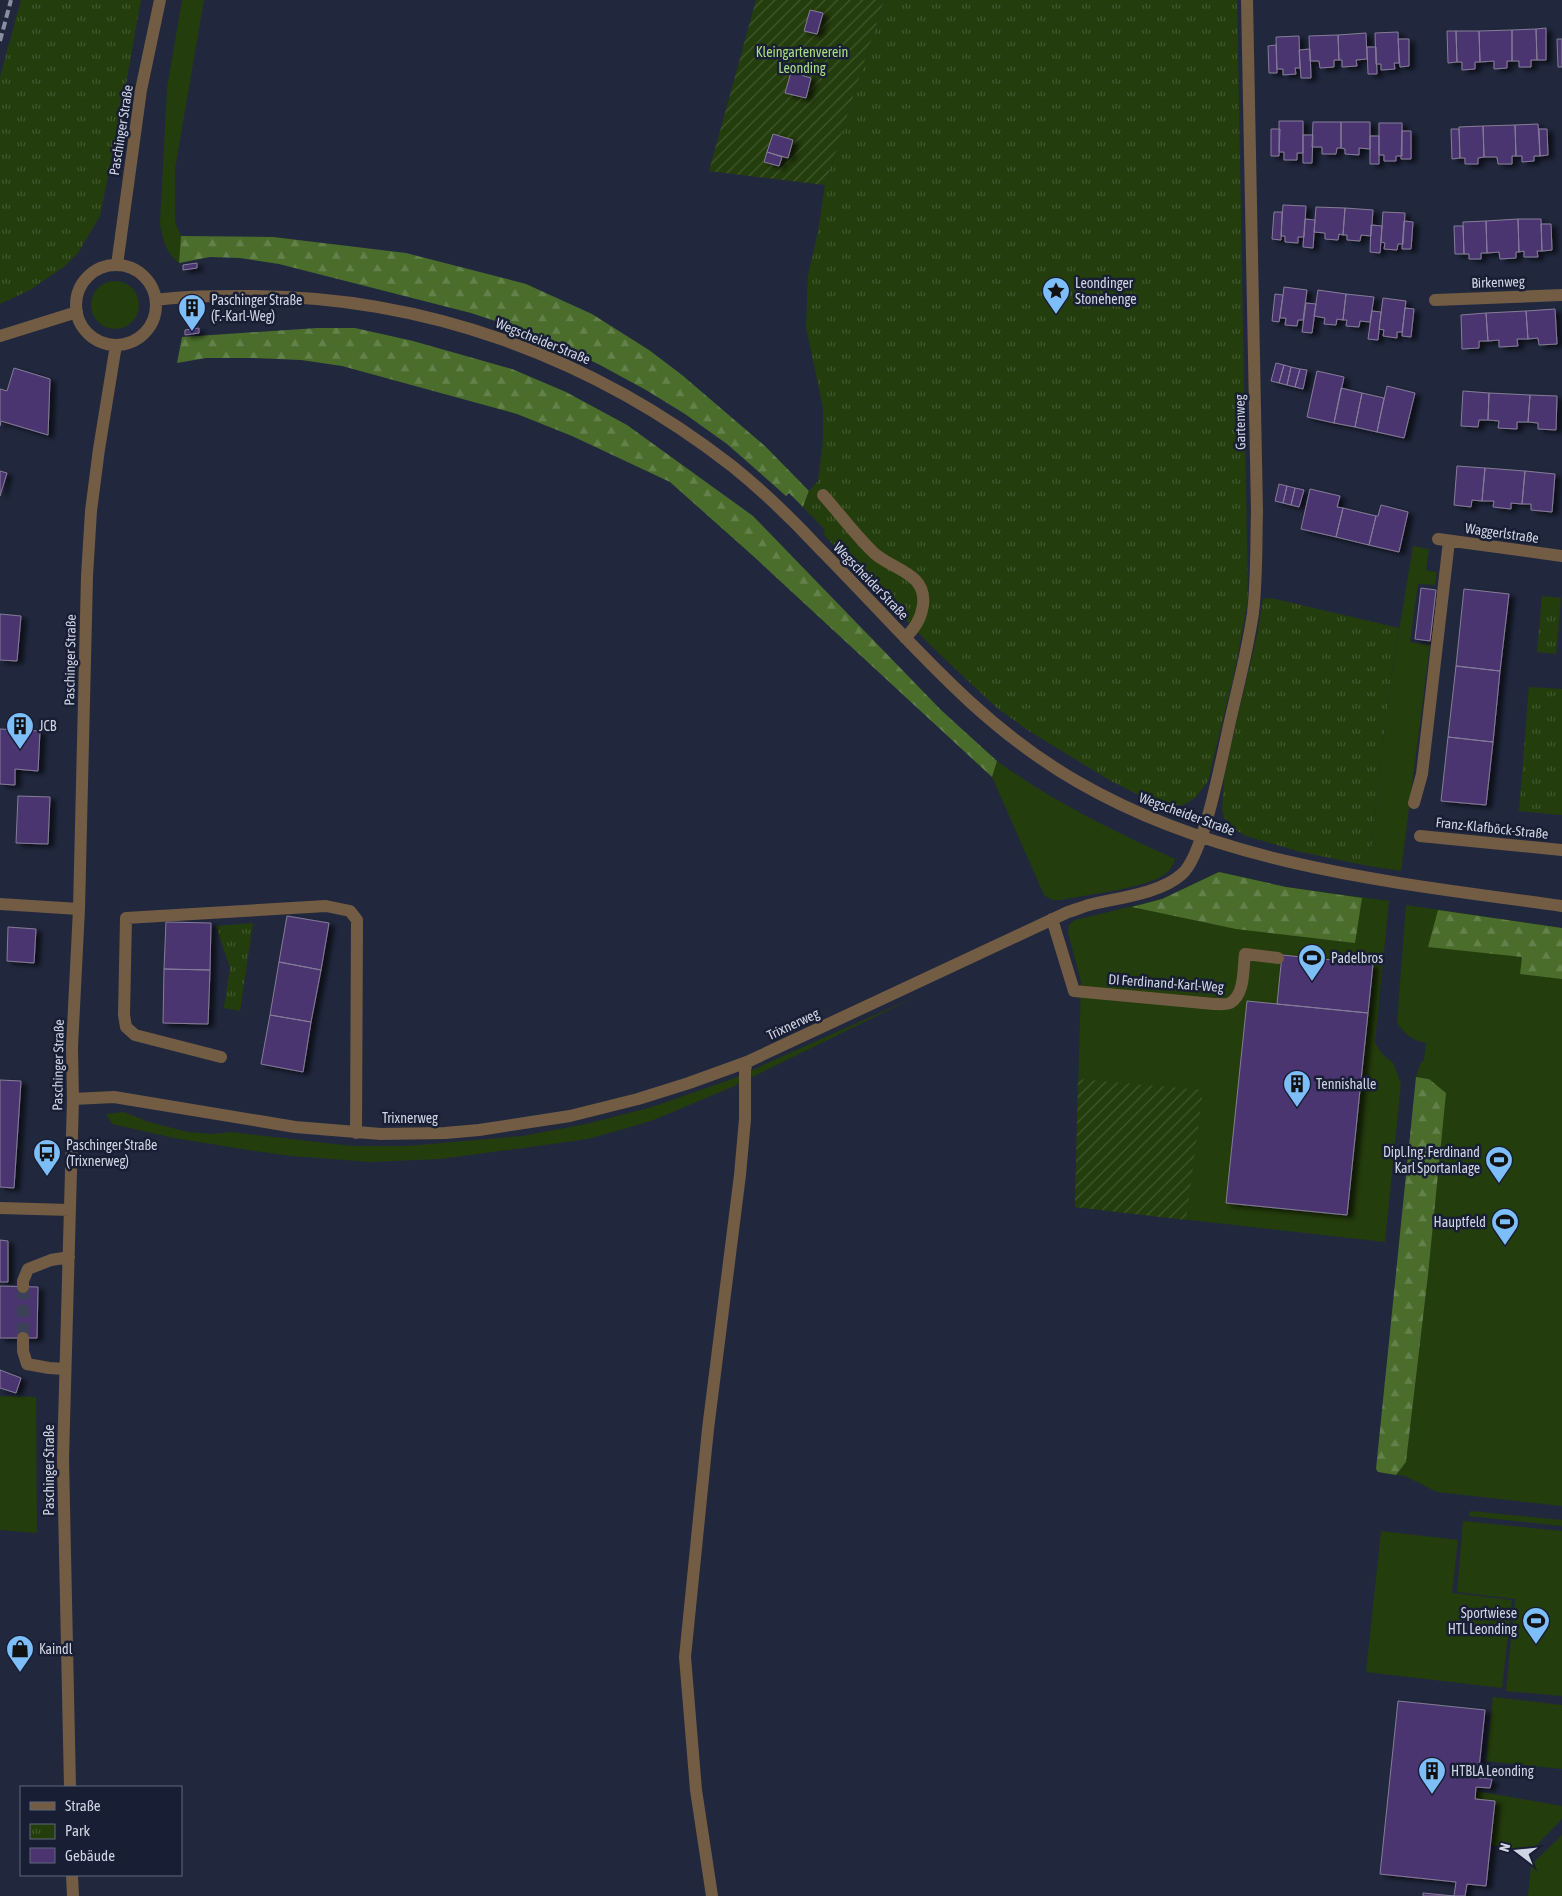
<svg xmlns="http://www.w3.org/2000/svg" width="1562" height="1896" font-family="'Asap Condensed',sans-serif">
<defs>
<pattern id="forest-firs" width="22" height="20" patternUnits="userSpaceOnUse" patternTransform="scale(1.25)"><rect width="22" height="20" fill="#4a6d2b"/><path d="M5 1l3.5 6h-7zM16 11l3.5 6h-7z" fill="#63814a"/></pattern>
<pattern id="park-tufts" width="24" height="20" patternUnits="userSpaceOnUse" patternTransform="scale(1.25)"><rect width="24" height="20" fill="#243d0c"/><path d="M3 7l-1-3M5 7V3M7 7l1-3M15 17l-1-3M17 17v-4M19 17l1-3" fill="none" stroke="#43582f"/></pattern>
<pattern id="garden-furrows" width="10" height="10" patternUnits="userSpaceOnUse" patternTransform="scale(1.25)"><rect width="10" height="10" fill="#243d0c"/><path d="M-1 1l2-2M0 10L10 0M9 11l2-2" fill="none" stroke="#43582f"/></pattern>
<filter id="shadow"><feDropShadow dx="5.5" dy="3" stdDeviation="2.5" flood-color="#0009"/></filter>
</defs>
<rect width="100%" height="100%" fill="#21283e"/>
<path fill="#243d0c" d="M182 0H204L175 169V222L181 236 179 263C165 252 163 239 160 223L167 88Z
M91 305a24 24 0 1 1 48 0a24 24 0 1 1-48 0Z
M1413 546 1429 549 1426 570 1437 572 1435 585 1418 584 1410 642 1430 645 1401 871 1369 866 1389 691Z
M997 761C1052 801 1113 831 1175 859 1173 865 1170 871 1164 875 1145 888 1086 895 1061 900H1052L1044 895 992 777Z
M1219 872 1286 887 1389 901 1375 1043 1382 1054 1393 1063 1401 1083 1385 1242 1075 1207 1081 981 1068 933 1069 925 1075 920 1162 899Z
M1406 905 1562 928V1506L1437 1492 1405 1476 1396 1475 1406 1462 1428 1275 1429 1079 1416 1077 1420 1064 1424 1060 1426 1043C1412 1040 1404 1034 1397 1022Z
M917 996 730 1088 651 1121 588 1139 441 1159 370 1162 291 1156 242 1149 174 1138 112 1124 106 1114 124 1112 149 1122 188 1132 213 1134 231 1132 352 1146H406L522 1136 586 1124 652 1107 732 1079Z
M0 1396 36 1397 37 1533 0 1530Z
M1470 1511 1562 1520V1526L1469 1516Z
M1463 1521 1562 1531V1696L1506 1691 1515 1599 1457 1592Z
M1381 1531 1458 1540 1452 1593 1512 1600 1502 1688 1366 1672Z
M1493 1697 1562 1705V1769L1486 1761Z
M1476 1791 1562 1806V1819L1531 1851 1490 1845 1495 1801 1475 1799Z
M1562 1835V1896H1528L1531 1865Z"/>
<path fill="url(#forest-firs)" d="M181 236 273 237 406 253 526 284 592 314 649 350 682 375 765 446 809 491 803 507 789 493 786 496 727 444 685 414 646 390 600 365 557 344 520 329 471 313 279 264 240 258 210 257 179 263Z
M317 328H355L413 341 512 369 566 392 627 425 753 516 941 710 997 761 992 777 752 555 670 482 572 436 517 414 342 366 301 360 253 358H206L177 363 182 337Z
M1219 872 1286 887 1362 898 1355 943 1236 929 1132 907 1162 899Z
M1438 910 1562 928V979L1520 974 1522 957 1428 947Z
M1416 1077 1429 1079 1446 1093 1428 1275 1406 1462 1396 1475 1378 1472 1376 1469Z"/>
<path fill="url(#park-tufts)" d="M21 0H141L121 112 100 216 78 253 65 266 30 290 0 304V77Z
M884 0H1237L1248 600 1235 670 1208 781 1196 797 1184 805 1166 806 1139 795 1111 781 1029 731 997 708 930 645 824 535 825 530 803 507 809 491 818 481 823 439V408L806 327 808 275 818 232 825 185Z
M1542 596 1561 598 1556 654 1537 652Z
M1271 598 1399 628 1389 691 1369 866 1301 852 1246 836 1234 829 1225 819 1222 809 1224 779 1233 736 1257 636 1263 599Z
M1529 687 1562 689V815L1519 811Z
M253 923 240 1011 224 1008 230 968 216 926Z"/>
<path fill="url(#garden-furrows)" d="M756 0H884L825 185 709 171Z
M1078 1079 1203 1090 1186 1220 1075 1207Z"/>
<path fill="#4b3470" stroke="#857c98" filter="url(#shadow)" d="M810 10 823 13 817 34 804 31Z
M1546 28V60H1537L1536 29Z
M1536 29 1537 60H1531V67H1519V61H1512V30Z
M1512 30V61H1507V68L1494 69V61L1480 62 1479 31Z
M1447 31H1456L1457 62 1448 63Z
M1456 31H1479L1480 62H1475V69L1462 70V62H1457Z
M1398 32 1399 63H1394L1395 69 1381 70V64H1376L1375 33Z
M1366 33 1367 59 1356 60 1357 66 1342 67V60H1339L1338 35Z
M1338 35 1339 60H1334V67L1320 68 1319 61H1310L1309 36Z
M1299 36 1300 68H1295L1296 74 1283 75V69H1277L1276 37Z
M1398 39H1409V66L1400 67Z
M1557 39H1562V67H1558Z
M1276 45 1277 73H1269L1268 46Z
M1367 47H1376L1377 74H1368Z
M1310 49 1311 78H1301L1299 50Z
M791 72 811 78 806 98 785 93Z
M1279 121H1303V153H1297V160H1284V152H1279Z
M1313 122H1341V148H1337L1336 154H1322V147H1312Z
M1341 122H1370V149L1359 148V155L1345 154V149L1341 148Z
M1379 123H1402V156H1396V161H1384V155H1379Z
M1538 124 1540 156H1534V161L1522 162V156H1516L1515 125Z
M1515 125 1516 156H1512V164H1498L1497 157H1484L1483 126Z
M1483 126 1484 157 1478 158V164H1465V158H1460L1459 127Z
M1271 129H1280L1279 156H1271Z
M1451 129H1459L1460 158 1452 159Z
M1539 129H1547L1548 155 1540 156Z
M1402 131H1411V159H1401Z
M773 134 793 140 788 158 767 152Z
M1303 135H1313L1312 163H1303Z
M1370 136H1379V164H1370Z
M767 152 782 157 779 166 764 162Z
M1283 205 1306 206 1304 237H1298V243L1285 242V236H1281Z
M1316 207 1345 208 1343 235 1339 234 1338 240 1325 239V233L1314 232Z
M1345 208 1373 210 1371 236 1361 235 1360 241 1347 240V235H1343Z
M1274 212H1282L1281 240 1272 239Z
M1383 212 1405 213 1403 244H1398L1397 250 1384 249 1385 243 1381 242Z
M1305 219 1315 220 1313 248 1303 247Z
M1518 219 1519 252H1516V258L1500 259 1499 252 1487 253 1486 221Z
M1518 219H1541L1542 251H1537L1538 257H1524V251L1519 252Z
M1404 221 1413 222 1411 249H1402Z
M1486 221 1487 253H1481V259H1469V254H1464L1463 222Z
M1541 224H1551L1552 250 1542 251Z
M1371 225 1382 226 1380 253 1370 252Z
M1454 226H1463L1464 254H1455Z
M197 263V268L183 270V265Z
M1284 287 1307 290 1303 320H1298L1297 326 1285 325 1286 318H1280Z
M1318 290 1346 294 1343 320 1337 319 1336 325 1324 324 1325 318 1314 316Z
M1275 294 1283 295 1279 322 1272 321Z
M1346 294 1374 297 1370 322 1360 321 1359 327 1346 326 1347 320H1343Z
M1383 298 1406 301 1402 332H1397V338L1383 336 1384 330 1379 329Z
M1306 303 1316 304 1312 333 1302 332Z
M1405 308 1414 309 1411 337 1402 336Z
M1555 309 1557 344 1539 345 1538 338 1528 339 1526 311Z
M1372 311 1381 312 1378 340 1368 339Z
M1526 311 1528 339H1517L1518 346 1499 347V340L1488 341 1486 313Z
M1486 313 1488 341H1479V348L1462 349 1461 315Z
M199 328V333L185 335V330Z
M1276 363 1284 365 1279 383 1271 381Z
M1284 365 1291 367 1287 385 1279 383Z
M1291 367 1300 369 1295 387 1287 385Z
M14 368 50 379 48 435 1 421 0 426V389L7 391Z
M1300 369 1307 370 1303 389 1295 387Z
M1317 371 1344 377 1334 423 1307 417Z
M1387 386 1415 393 1404 438 1377 432Z
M1341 388 1362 393 1355 427 1334 423Z
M1463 391 1489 393 1488 420H1479L1478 427 1461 426Z
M1362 393 1384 398 1377 432 1355 427Z
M1489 393 1530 395 1528 422H1517V429L1498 428 1499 421 1488 420Z
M1530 395 1557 396 1556 430 1538 429V423L1528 422Z
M1457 466 1485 468 1482 501 1472 500 1471 507 1454 505Z
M1485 468 1525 471 1522 504 1511 503V509L1493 507 1494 501H1482Z
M0 471 7 473 0 496Z
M1525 471 1555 474 1552 512 1531 510V504H1522Z
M1279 484 1287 486 1283 503 1275 501Z
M1287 486 1295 488 1291 505 1283 503Z
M1295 488 1304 490 1299 507 1291 505Z
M1310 489 1340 496 1337 507 1343 508 1336 537 1301 529Z
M1381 505 1408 512 1399 552 1369 545 1376 516H1378Z
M1343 508 1376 516 1369 545 1336 537Z
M1421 588 1436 590 1430 641 1415 639Z
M1464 589 1509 594 1500 671 1456 666Z
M0 614 21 616 17 661 0 660Z
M1456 666 1500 671 1493 742 1448 737Z
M0 729 40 731 38 771 15 769V785L0 784Z
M1448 737 1493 742 1486 805 1441 801Z
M18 796 50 797 48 844 16 843Z
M287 916 329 923 321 970 279 962Z
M166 922 211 923 210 970 164 969Z
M8 927 36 929 34 963 7 961Z
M1282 955 1373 964 1368 1013 1277 1004Z
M279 962 321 970 311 1022 270 1015Z
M164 969 210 970 208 1024 163 1023Z
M1247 1001 1368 1013 1347 1215 1226 1203Z
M270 1015 311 1022 303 1072 261 1064Z
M0 1080 21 1081 14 1188 0 1187Z
M0 1240 8 1241V1282H0Z
M0 1286 38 1287 37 1338H0Z
M0 1370 21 1378 16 1393 0 1388Z
M1398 1701 1485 1710 1478 1778 1492 1779 1490 1788 1476 1787 1475 1799 1495 1801 1486 1886 1467 1884 1465 1896H1423V1893L1454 1896 1456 1882 1380 1874Z"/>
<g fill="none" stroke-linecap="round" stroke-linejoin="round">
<path stroke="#3b4257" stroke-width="12" stroke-dasharray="12 6" stroke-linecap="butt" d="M23 1287V1338"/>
<path stroke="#725c44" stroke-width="12" d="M117 265 141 90 160 0
M76 305a40 40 0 1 1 80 0a40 40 0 1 1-80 0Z
M156 300C186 296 214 296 244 296 422 295 591 356 732 466 763 491 792 519 819 548 903 632 973 722 1078 782 1225 867 1398 883 1562 906
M1435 300 1562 295
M0 336 77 312
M823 495C840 514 856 536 874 553 893 570 927 573 923 605 921 619 915 628 905 638
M1438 539 1562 556
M1414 803 1422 774 1449 541
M1420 836 1562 850
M0 904 79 909
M1052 919 1074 991 1214 1004C1218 1004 1226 1005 1230 1003 1245 995 1243 969 1245 954L1278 958
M221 1057 135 1035 126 1027 124 1015 126 918 326 906 350 911 357 920 356 1133
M73 1099 114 1097 295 1127 381 1134 445 1133 479 1130 570 1116 638 1099 689 1083 747 1062 1068 912C1075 910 1082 907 1089 905 1116 898 1160 894 1182 874 1205 854 1223 750 1231 717 1239 682 1248 648 1253 613 1257 579 1256 545 1257 511L1247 0
M0 1208 70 1210
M23 1287V1281L28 1269 51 1260 69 1257
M23 1338V1351L27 1364 49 1368 65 1369
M70 1787 63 1459 73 1099 72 1047 79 909 87 576 91 511 99 449 116 345
M72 1875 73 1896
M712 1896 696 1790 685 1657 708 1429 740 1175 745 1119V1070L747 1062"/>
<path stroke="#898fa0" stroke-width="4" stroke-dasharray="8 4" stroke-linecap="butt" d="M0 41 11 0"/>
</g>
<defs>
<symbol id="sight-pin" viewBox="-11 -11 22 30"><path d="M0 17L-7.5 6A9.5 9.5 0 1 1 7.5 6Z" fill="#7dbef9" stroke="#181e34"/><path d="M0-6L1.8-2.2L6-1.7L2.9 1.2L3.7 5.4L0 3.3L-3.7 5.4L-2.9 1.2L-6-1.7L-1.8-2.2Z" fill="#111"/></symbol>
<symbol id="building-pin" viewBox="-11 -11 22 30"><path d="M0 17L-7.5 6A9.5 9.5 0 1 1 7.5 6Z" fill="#7dbef9" stroke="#181e34"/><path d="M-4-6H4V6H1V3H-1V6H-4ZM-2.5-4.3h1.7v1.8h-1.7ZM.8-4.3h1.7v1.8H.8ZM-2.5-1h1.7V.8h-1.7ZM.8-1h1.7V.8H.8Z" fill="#111"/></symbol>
<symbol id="stadium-pin" viewBox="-11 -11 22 30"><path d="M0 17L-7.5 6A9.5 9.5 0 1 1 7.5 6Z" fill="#7dbef9" stroke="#181e34"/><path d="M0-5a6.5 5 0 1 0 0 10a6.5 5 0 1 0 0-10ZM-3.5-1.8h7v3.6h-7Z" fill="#111"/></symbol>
<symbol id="bus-pin" viewBox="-11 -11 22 30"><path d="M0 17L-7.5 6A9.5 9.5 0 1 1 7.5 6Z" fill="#7dbef9" stroke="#181e34"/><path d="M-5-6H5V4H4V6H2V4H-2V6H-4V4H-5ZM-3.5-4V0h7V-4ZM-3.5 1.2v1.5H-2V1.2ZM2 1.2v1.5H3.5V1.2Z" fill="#111"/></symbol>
<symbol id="shop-pin" viewBox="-11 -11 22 30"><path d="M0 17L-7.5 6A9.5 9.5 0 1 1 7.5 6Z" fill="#7dbef9" stroke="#181e34"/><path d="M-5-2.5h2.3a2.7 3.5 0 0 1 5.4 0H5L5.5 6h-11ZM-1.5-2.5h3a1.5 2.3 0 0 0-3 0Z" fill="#111"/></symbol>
</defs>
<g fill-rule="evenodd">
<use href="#sight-pin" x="1040" y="275" width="32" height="43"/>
<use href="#building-pin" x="176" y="292" width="32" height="43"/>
<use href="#building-pin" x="4" y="710" width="32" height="43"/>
<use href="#stadium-pin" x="1296" y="942" width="32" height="43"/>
<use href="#building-pin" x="1281" y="1068" width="32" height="43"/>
<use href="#bus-pin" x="31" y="1137" width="32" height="43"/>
<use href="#stadium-pin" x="1483" y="1144" width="32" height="43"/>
<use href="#stadium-pin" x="1489" y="1206" width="32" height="43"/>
<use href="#stadium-pin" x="1520" y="1605" width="32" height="43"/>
<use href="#shop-pin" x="4" y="1633" width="32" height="43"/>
<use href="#building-pin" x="1416" y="1755" width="32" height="43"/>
</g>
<g text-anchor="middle" stroke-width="5" stroke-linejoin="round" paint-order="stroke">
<g font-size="14" fill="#abdf83" stroke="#181e34">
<text x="802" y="57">Kleingartenverein<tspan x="802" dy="16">Leonding</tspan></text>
</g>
<g font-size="14" fill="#cfd5e3" stroke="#181e34">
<text transform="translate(121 130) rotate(-81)" y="5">Paschinger Straße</text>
<text transform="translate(1498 282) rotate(-2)" y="5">Birkenweg</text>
<text transform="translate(543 341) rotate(22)" y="5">Wegscheider Straße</text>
<text transform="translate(1240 422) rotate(-91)" y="5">Gartenweg</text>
<text transform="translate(1502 533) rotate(8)" y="5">Waggerlstraße</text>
<text transform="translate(871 581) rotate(46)" y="5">Wegscheider Straße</text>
<text transform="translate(70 660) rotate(-89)" y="5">Paschinger Straße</text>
<text transform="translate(1187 814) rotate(20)" y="5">Wegscheider Straße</text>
<text transform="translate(1492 828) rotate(6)" y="5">Franz-Klafböck-Straße</text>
<text transform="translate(1166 983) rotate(4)" y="5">DI Ferdinand-Karl-Weg</text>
<text transform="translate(793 1024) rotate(-25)" y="5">Trixnerweg</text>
<text transform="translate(58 1065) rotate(-89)" y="5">Paschinger Straße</text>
<text x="410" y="1123">Trixnerweg</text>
<text transform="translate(49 1470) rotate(-90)" y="5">Paschinger Straße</text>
</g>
<g font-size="14" fill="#cfd5e3" stroke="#181e34" text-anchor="start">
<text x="1075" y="288">Leondinger<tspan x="1075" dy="16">Stonehenge</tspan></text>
<text x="211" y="305">Paschinger Straße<tspan x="211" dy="16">(F.-Karl-Weg)</tspan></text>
<text x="39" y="731">JCB</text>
<text x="1331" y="963">Padelbros</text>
<text x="1316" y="1089">Tennishalle</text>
<text x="66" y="1150">Paschinger Straße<tspan x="66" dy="16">(Trixnerweg)</tspan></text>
<text x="1480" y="1157" text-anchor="end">Dipl.Ing. Ferdinand<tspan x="1480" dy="16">Karl Sportanlage</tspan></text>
<text x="1486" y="1227" text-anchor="end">Hauptfeld</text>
<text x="1517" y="1618" text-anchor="end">Sportwiese<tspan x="1517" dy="16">HTL Leonding</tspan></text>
<text x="39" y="1654">Kaindl</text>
<text x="1451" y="1776">HTBLA Leonding</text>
</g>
</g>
<rect x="20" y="1786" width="162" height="90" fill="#181e34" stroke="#61677a"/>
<rect x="30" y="1802" width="25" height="8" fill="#725c44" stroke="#61677a"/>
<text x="65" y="1811" font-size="15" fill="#cfd5e3">Straße</text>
<rect x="30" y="1824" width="25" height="15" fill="url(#park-tufts)" stroke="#61677a"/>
<text x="65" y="1836" font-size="15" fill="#cfd5e3">Park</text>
<rect x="30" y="1848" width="25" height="15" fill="#4b3470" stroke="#61677a"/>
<text x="65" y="1861" font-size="15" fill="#cfd5e3">Gebäude</text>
<g transform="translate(1517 1851) rotate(286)" stroke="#181e34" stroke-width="4" paint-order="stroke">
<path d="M0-4L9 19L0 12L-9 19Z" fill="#cfd5e3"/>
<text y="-8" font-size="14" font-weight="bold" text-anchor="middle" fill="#cfd5e3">N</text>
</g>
</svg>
